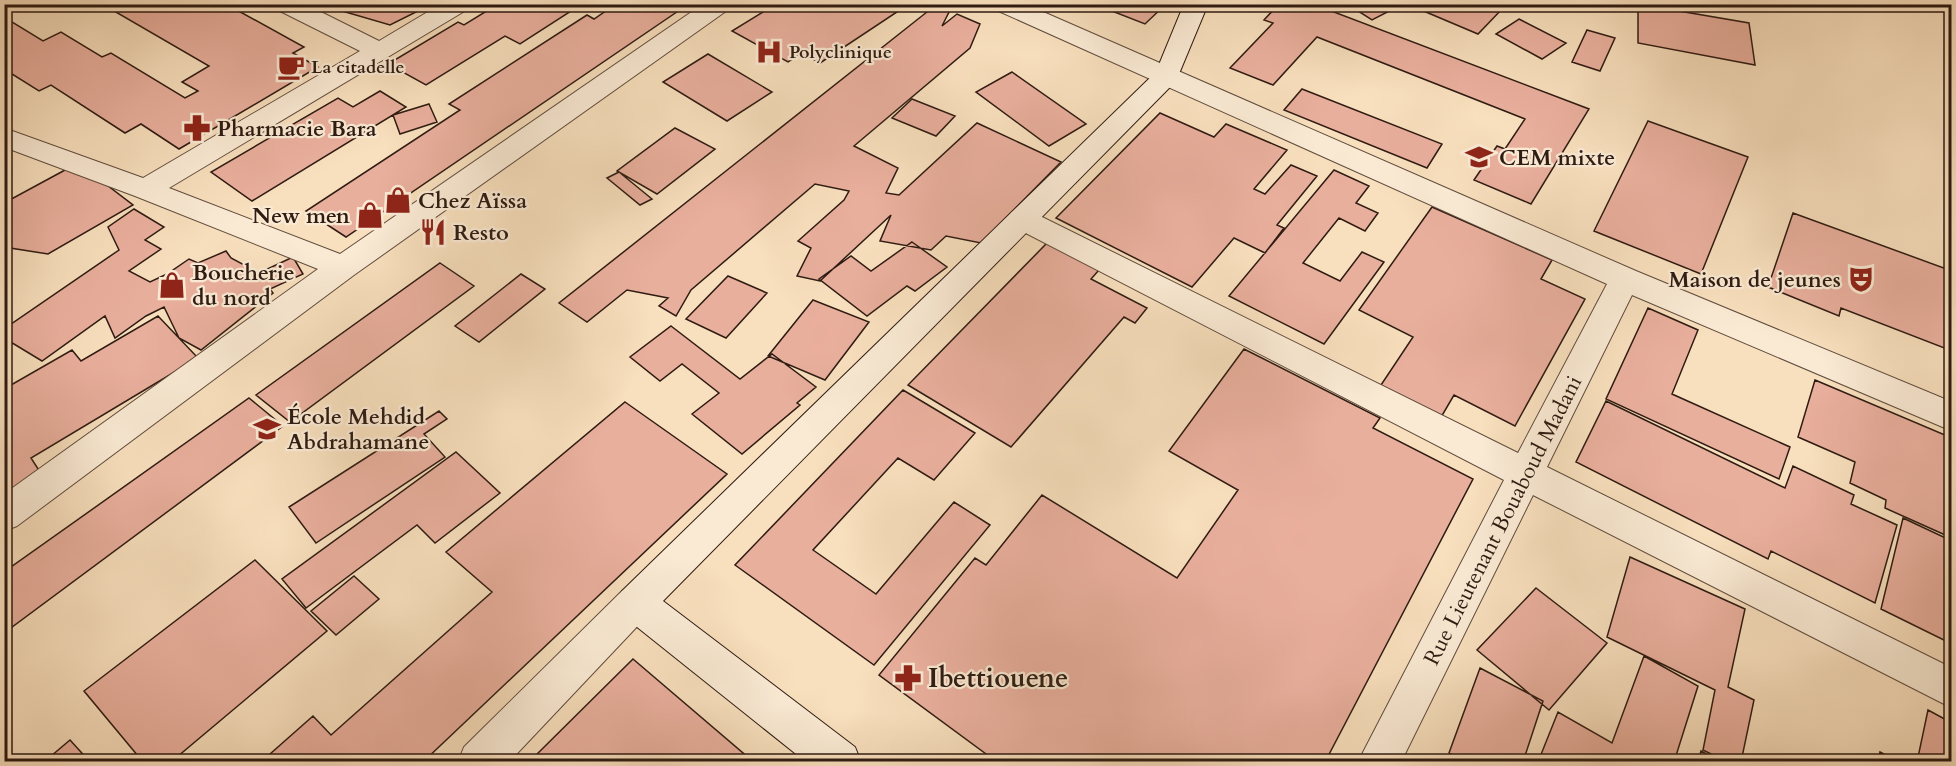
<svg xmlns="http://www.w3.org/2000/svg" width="1956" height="766" font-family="Cardo,serif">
<rect width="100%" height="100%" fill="#f8dfbd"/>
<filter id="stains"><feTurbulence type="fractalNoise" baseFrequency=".00333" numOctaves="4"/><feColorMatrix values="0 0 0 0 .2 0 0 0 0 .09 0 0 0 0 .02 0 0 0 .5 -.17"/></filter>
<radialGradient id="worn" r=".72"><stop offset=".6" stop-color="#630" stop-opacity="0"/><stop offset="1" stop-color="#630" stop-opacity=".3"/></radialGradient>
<path fill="#e9af9d" stroke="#2e1b12" stroke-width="1.5" d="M102 4H226L304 47 293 53 318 67 179 149 141 124 125 133 51 85 39 91 4 69V17L43 41 61 32 102 57 111 53 185 98 198 91 182 82 209 66Z
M318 4H432L390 25Z
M498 4H582L520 44 505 36 426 85 388 64 458 22 464 25Z
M616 4 687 5 346 237 306 211 460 110 449 104 587 15 594 19Z
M776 4H909L820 63 802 53 788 62 732 31Z
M937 4 950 10 942 26 957 14 980 24 970 48 854 146 898 168 886 193 899 195 977 123 1061 162 981 243 946 236 931 250 880 241 891 215 820 281 797 276 811 248 798 241 844 200 849 191 815 184 691 290 676 316 659 306 668 298 627 290 587 322 559 303Z
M1094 4H1166L1145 24Z
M1279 4H1313L1589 109 1531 204 1474 180 1497 146 1505 149 1525 119 1317 37 1273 85 1230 68 1273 23 1264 20Z
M1347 4H1416L1417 5 1395 8 1372 20Z
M1407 4H1499L1504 7 1478 34Z
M1638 4 1749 23 1755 65 1638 43Z
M1519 19 1566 43 1542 59 1496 34Z
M1587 30 1615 38 1600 71 1572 62Z
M708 54 772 92 727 121 663 82Z
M1012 72 1086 124 1049 146 976 92Z
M1302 89 1442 144 1427 168 1284 110Z
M380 91 406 107 252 201 211 172 338 98 353 107Z
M912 99 955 116 936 136 892 118Z
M429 104 437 122 400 134 393 115Z
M1160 113 1214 137 1226 124 1287 150 1254 189 1265 194 1291 165 1317 176 1277 225 1284 228 1265 253 1234 238 1192 287 1056 218Z
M1648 121 1748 157 1701 274 1594 231Z
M675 128 715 149 657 194 617 171Z
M78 163 133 205 48 254 4 247V203Z
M1334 170 1369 186 1356 203 1378 213 1365 231 1339 218 1303 263 1340 281 1362 252 1384 262 1324 344 1229 296Z
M619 172 652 199 640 205 607 178Z
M1432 207 1552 260 1541 279 1585 299 1515 426 1454 395 1440 419 1379 388 1413 337 1359 310Z
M134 209 164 227 145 240 161 249 129 271 150 282 167 274 189 259 198 263 226 251 231 258 259 273 293 257 303 274 270 289 273 293 201 350 179 338 164 307 146 316 115 338 105 316 42 361 4 338V329L119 250 108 227Z
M1793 213 1952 271V351L1841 308 1839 316 1768 287Z
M912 242 947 267 915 291 907 286 867 316 819 279 851 256 871 271Z
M1047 243 1099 270 1091 279 1147 308 1135 323 1124 317 1011 447 908 385Z
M440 263 474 286 290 422 256 395Z
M521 274 545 289 479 342 455 326Z
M728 276 767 293 726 338 686 319Z
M813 300 869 322 825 380 768 356Z
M1648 308 1698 330 1672 394 1790 447 1779 479 1606 399Z
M158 316 198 358 31 458 42 475 4 498V389L72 350 81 361Z
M671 326 740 379 772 354 816 387 797 403 800 405 742 454 692 414 719 393 682 364 660 381 630 357Z
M1244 349 1380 418 1373 428 1473 479 1325 762H997L879 675 975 558 986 565 1042 495 1177 578 1238 490 1169 451Z
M1815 380 1952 438V538L1885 508 1886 500 1850 483 1855 462 1798 437Z
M903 390 975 433 934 480 898 458 813 550 876 594 954 502 990 525 874 665 735 565Z
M249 398 283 426 4 633V572Z
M1606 401 1785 488 1793 466 1854 495 1851 504 1897 525 1875 603 1771 551 1768 559 1576 462Z
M625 402 727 474 423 762H261L313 716 331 735 492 592 446 552Z
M439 411 447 419 424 434 445 457 316 543 289 507Z
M456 452 500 493 435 543 417 525 306 608 282 579Z
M1903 518 1952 541V644L1881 609Z
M1630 557 1745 609 1728 687 1754 700 1741 762H1727L1703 750 1715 690 1607 637Z
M255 560 327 631 171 762H143L84 691Z
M354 576 379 599 336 635 311 611Z
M1536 588 1607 643 1549 710 1477 650Z
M1644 656 1698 686 1674 762H1538L1558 712 1612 743Z
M633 659 750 759 748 762H529Z
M1480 668 1543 701 1523 762H1465L1449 753Z
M1928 710 1952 723V762H1917Z
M70 740 90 762H44Z
M1701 751 1720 762H1698Z
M1880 752 1899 762H1878Z"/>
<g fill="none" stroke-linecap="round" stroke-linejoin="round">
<defs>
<path id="minor" d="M273 4H305L379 41 441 4H471L468 9 169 188 340 254 703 4H732L729 9 354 275 17 526 4 531V494L318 269 135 196 4 147V128L143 178 360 51 276 9Z
M991 4H1025L1636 271 1952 402V431L1632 295 1547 467 1952 668V708L1533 495 1401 762H1358L1504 480 1012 226 1007 219 1012 212 1022 209 1032 212 1518 453 1607 284 994 9Z
M635 585 648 591 654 603 648 615 509 762H458L464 747 622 591Z"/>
<path id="secondary" d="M1184 4H1208L1176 81 663 601 855 747 861 762H806L622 615 616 603 622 591 1156 72Z"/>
</defs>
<use href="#minor" stroke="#604c3d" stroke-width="2"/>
<use href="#secondary" stroke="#2e1b12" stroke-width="2"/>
<use href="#minor" fill="#faead4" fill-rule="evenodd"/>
<use href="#secondary" fill="#faead4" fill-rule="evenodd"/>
</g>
<defs>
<symbol id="hospital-bare" viewBox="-9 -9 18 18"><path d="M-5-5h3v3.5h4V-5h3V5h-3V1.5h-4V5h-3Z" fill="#8f2418" stroke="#faead4" stroke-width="2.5" paint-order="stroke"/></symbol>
<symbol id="cafe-bare" viewBox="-9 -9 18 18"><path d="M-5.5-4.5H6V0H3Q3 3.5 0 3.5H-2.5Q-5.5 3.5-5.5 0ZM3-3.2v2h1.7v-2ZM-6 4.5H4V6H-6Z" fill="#8f2418" stroke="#faead4" stroke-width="2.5" paint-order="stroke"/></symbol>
<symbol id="pharmacy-bare" viewBox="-9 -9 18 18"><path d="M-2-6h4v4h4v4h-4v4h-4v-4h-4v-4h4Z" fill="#8f2418" stroke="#faead4" stroke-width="2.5" paint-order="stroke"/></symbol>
<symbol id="school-bare" viewBox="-9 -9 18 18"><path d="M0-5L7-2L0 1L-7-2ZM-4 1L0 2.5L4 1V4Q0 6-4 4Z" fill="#8f2418" stroke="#faead4" stroke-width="2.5" paint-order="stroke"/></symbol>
<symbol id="shop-bare" viewBox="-9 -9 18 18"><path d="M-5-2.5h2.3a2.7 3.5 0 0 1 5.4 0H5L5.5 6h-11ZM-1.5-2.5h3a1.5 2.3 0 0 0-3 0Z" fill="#8f2418" stroke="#faead4" stroke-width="2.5" paint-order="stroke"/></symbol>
<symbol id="restaurant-bare" viewBox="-9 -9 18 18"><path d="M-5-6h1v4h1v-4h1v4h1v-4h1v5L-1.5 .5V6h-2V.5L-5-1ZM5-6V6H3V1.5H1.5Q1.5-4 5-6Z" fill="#8f2418" stroke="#faead4" stroke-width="2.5" paint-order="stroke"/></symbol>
<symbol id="theatre-bare" viewBox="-9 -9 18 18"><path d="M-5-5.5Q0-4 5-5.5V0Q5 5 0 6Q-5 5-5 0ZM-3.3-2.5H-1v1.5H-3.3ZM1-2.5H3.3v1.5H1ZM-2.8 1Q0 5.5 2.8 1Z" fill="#8f2418" stroke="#faead4" stroke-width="2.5" paint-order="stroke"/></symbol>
</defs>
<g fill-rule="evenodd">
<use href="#hospital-bare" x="750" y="33" width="38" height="38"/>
<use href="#cafe-bare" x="272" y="48" width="38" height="38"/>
<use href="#pharmacy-bare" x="178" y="109" width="38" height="38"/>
<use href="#school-bare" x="1460" y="138" width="38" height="38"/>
<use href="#shop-bare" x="379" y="181" width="38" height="38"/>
<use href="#shop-bare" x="351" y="196" width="38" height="38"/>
<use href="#restaurant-bare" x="414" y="213" width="38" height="38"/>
<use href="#theatre-bare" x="1842" y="260" width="38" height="38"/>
<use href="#shop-bare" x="153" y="266" width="38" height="38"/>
<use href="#school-bare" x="248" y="410" width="38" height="38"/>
<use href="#pharmacy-bare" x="889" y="659" width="38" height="38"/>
</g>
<g text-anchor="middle" stroke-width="4.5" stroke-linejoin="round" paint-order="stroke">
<g font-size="18" font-weight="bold" fill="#2e1b12" stroke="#faead4" text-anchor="start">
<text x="789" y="58">Polyclinique</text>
<text x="311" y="73">La citadelle</text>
</g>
<g font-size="22" font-weight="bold" fill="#2e1b12" stroke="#faead4" text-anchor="start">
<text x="217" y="136">Pharmacie Bara</text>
<text x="1499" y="165">CEM mixte</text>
<text x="418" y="208">Chez Aïssa</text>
<text x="350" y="223" text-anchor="end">New men</text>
<text x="453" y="240">Resto</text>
<text x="192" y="280">Boucherie<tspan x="192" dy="25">du nord</tspan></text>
<text x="1841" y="287" text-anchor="end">Maison de jeunes</text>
<text x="287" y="424">École Mehdid<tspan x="287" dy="25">Abdrahamane</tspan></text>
</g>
<g font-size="22" fill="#2e1b12" stroke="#faead4">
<text transform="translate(1502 520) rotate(-63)" y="8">Rue Lieutenant Bouaboud Madani</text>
</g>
<g font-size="27" font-weight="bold" fill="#2e1b12" stroke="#faead4" text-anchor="start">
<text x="928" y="687">Ibettiouene</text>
</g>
</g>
<rect width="1956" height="766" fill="none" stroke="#f8dfbd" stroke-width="24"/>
<rect x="6" y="6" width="1944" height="754" fill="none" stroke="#2e1b12" stroke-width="3"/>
<rect x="12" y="12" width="1932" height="742" fill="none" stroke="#2e1b12" stroke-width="1.5"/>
<rect width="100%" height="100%" filter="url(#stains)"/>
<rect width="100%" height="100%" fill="url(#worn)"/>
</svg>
